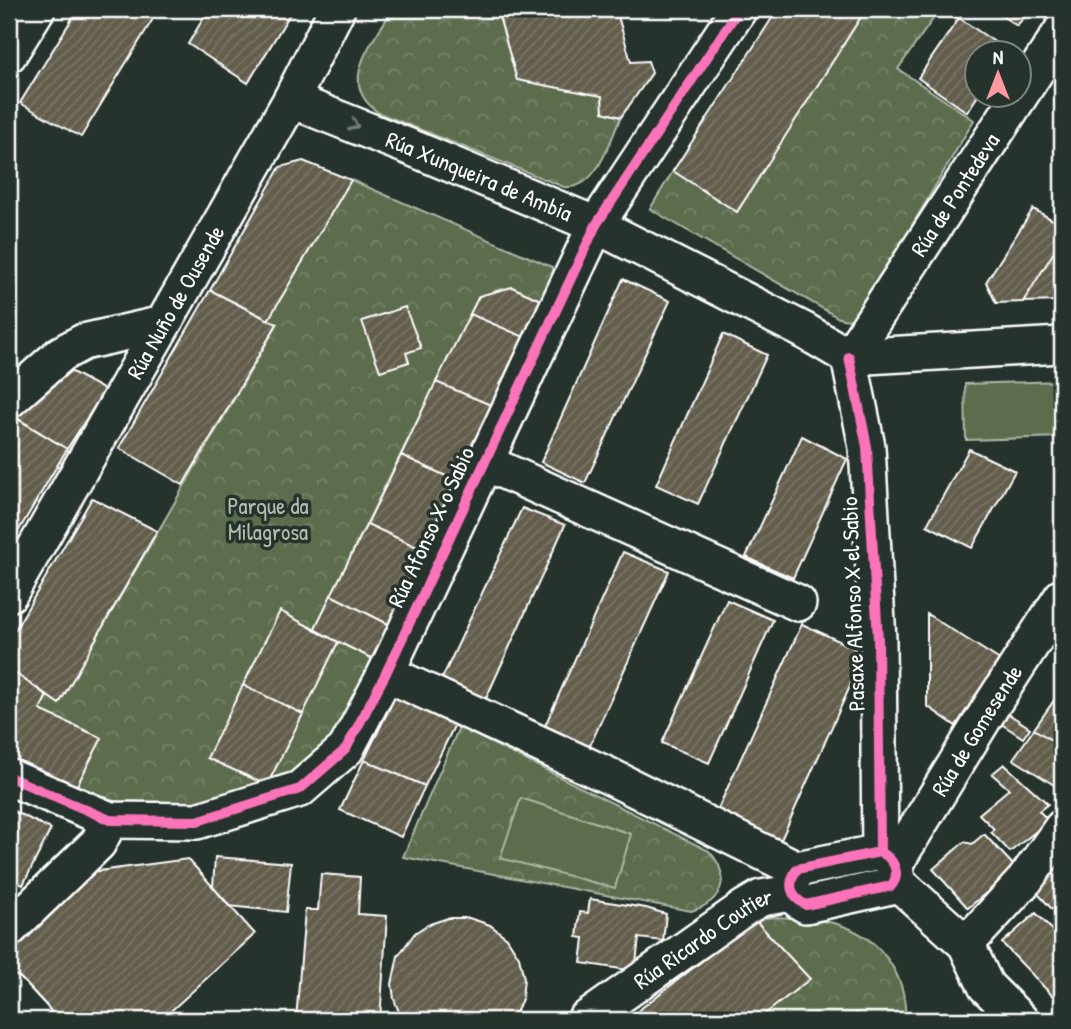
<svg xmlns="http://www.w3.org/2000/svg" width="1071" height="1029" font-family="'Patrick Hand',sans-serif">
<defs>
<pattern id="forest-crowns" width="20" height="18" patternUnits="userSpaceOnUse" patternTransform="scale(1.75)"><rect width="20" height="18" fill="#5d6c4e"/><path d="M2 6a3 3 0 1 1 6 0M12 15a3 3 0 1 1 6 0" fill="none" stroke="#758269"/></pattern>
<pattern id="building-hatch" width="6" height="6" patternUnits="userSpaceOnUse" patternTransform="scale(1.75)"><rect width="6" height="6" fill="#635d4c"/><path d="M-1 1l2-2M0 6l6-6M5 7l2-2" fill="none" stroke="#7a7567"/></pattern>
</defs>
<rect width="100%" height="100%" fill="#26332d"/>
<filter id="ink" filterUnits="userSpaceOnUse"><feTurbulence type="fractalNoise" baseFrequency=".0143" numOctaves="2"/><feDisplacementMap in="SourceGraphic" scale="14" xChannelSelector="R" yChannelSelector="G"/><feConvolveMatrix kernelMatrix="1 2 1 2 8 2 1 2 1" color-interpolation-filters="sRGB"/></filter>
<g filter="url(#ink)">
<path fill="url(#forest-crowns)" stroke="#aeb6a6" stroke-width="2" d="M393 9H497L517 80 602 96 603 112 621 117C609 142 597 191 564 187L379 113C335 83 373 42 393 9Z
M866 9H940L898 69 974 120 863 309C856 319 852 322 839 318L650 209 673 171 737 211Z
M351 180 552 267 555 273 547 303 512 287 479 296 314 630 267 785 338 642 377 661 323 760 213 810 108 802 74 791 40 710 47 695 59 703 277 325 268 320Z
M459 727 709 851C732 876 723 902 691 911L403 857Z
M772 917C795 918 821 918 843 926 883 940 908 979 905 1020H865L857 1013 850 1020H757L809 979 755 920Z"/>
<path fill="#5d6c4e" stroke="#aeb6a6" stroke-width="2" d="M1062 381V437L966 440 965 384Z
M521 798 631 834 615 888 500 858Z"/>
<path fill="url(#building-hatch)" stroke="#fff" stroke-width="2" d="M78 9H159L81 137 20 103Z
M209 9H293L248 83 188 44Z
M497 9H616L631 62 648 61 652 73 621 117 603 112 602 96 517 80Z
M778 9H866L737 212 673 171Z
M992 9H1030L1017 26Z
M959 18 1008 51 976 52V94H979L967 112 918 78Z
M303 161 351 180 268 320 210 290 280 167Z
M1033 209 1062 225V239L1023 302 996 303 986 282Z
M1062 239V301L1023 302Z
M623 279 670 301 585 483 541 462Z
M512 287 547 303 529 339 470 314 479 296Z
M210 290 277 324 183 485 119 448Z
M405 307 421 348 406 353 409 362 380 371 362 321Z
M470 314 529 339 498 408 436 382Z
M723 334 767 355 698 504 656 485Z
M63 367 105 390 67 449 9 413Z
M436 382 498 408 463 484 401 455Z
M9 414 67 449 9 547Z
M802 436 847 459 793 578 746 557Z
M969 449 1015 471 972 548 927 525Z
M401 455 463 484 430 553 367 524Z
M92 498 157 531 59 704 9 669V640Z
M522 508 565 525 484 703 439 685Z
M367 524 430 553 394 627 331 595Z
M623 552 669 571 588 750 543 730Z
M331 595 394 627 377 661 314 630Z
M727 600 773 620 709 763 662 743Z
M280 611 338 642 303 714 243 685Z
M927 614 1003 662 980 698 976 695 956 726 927 706Z
M802 624 865 653 781 840 717 811Z
M1062 630V660L1054 652 1051 641Z
M9 669 47 695 40 710 102 738 74 791 9 761Z
M243 685 303 714 267 785 207 758Z
M397 693 457 720 425 786 364 760Z
M1055 699 1062 704V747L1034 729Z
M995 705 1030 728 1023 738 989 716Z
M1034 729 1062 747V790L1013 759Z
M364 760 425 786 401 837 340 810Z
M1004 764 1048 804 1039 811 1049 821 1010 852 991 832 994 829 979 814 1009 789 992 774Z
M9 809 51 829 23 885 9 878Z
M984 834 1016 868 968 908 933 869 964 842 972 844Z
M1062 852V920L1028 883Z
M215 857 291 863 286 912 229 906 213 887Z
M188 859 255 934 161 1020H54L9 972V941L84 873Z
M321 874 360 877 358 914 387 916 380 1020H296L305 910H318Z
M590 899 646 908 666 914 663 941 639 938 635 971 581 963 584 938 577 937 580 912 588 913Z
M1036 913 1062 940V1006L1002 943Z
M448 918H469L490 925 507 938 519 957 524 978 522 999 513 1020H404L399 1012 394 999 392 984 398 956 415 933 427 925Z
M755 920 810 979 757 1020H626Z"/>
<g fill="none" stroke-linecap="round" stroke-linejoin="round">
<defs>
<g id="minor">
<path d="M9 54 37 9"/>
<path id="s1" d="M291 100 417 150 596 225 803 330 849 357"/>
<path d="M849 357 867 447 878 640 880 852 797 869C787 884 790 897 806 905L891 886C902 873 893 858 880 852"/>
<path id="s2" d="M849 357 1062 31"/>
<path d="M849 357 1062 345"/>
<path d="M9 400 61 354 83 342 163 324"/>
<path d="M484 462 798 603"/>
<path id="s3" d="M9 594 291 100 337 9"/>
<path d="M386 673 609 776 797 869"/>
<path d="M9 777 110 820 197 821 300 789 346 749 386 673 596 225 739 9"/>
<path id="s4" d="M894 865 990 708 1062 597"/>
<path d="M896 881 966 944 986 986 1020 1020"/>
<path d="M9 929 98 843 110 820"/>
<path d="M966 944 1025 880 1062 828"/>
<path d="M9 993 34 1020"/>
<path id="s5" d="M585 1020 744 908 761 898 791 893"/>
</g>
</defs>
<use href="#minor" stroke="#fff" stroke-width="40"/>
<use href="#minor" stroke="#26332d" stroke-width="35"/>
<defs>
<path id="cycleway" d="M849 357 867 447 878 640 880 852 797 869C787 884 790 897 806 905L891 886C902 873 893 858 880 852
M9 777 110 820 197 821 300 789 346 749 386 673 596 225 739 9"/>
</defs>
<use href="#cycleway" stroke="#26332d" stroke-width="15"/>
<use href="#cycleway" stroke="#fb73b8" stroke-width="10"/>
</g>
<defs><path id="oneway-chevron" d="M-2-3.5L2.5 0L-2 3.5" fill="none" stroke-width="1.6" stroke-linecap="round" stroke-linejoin="round" transform="scale(1.75)"/></defs>
<use stroke="#727a76" href="#oneway-chevron" transform="translate(354 125) rotate(21)"/>
</g>
<g text-anchor="middle" stroke-width="7" stroke-linejoin="round" paint-order="stroke">
<g font-size="23" fill="#fff" stroke="#26332d">
<text dy="8" stroke="none"><textPath href="#s1" startOffset="203">Rúa Xunqueira de Ambía</textPath></text>
<text dy="8" stroke="none"><textPath href="#s2" startOffset="194">Rúa de Pontedeva</textPath></text>
<text dy="8" stroke="none"><textPath href="#s3" startOffset="336">Rúa Nuño de Ousende</textPath></text>
<text transform="translate(431 527) rotate(-65)" y="8">Rúa Afonso X o Sabio</text>
<text transform="translate(853 604) rotate(-92)" y="8">Pasaxe Alfonso X el Sabio</text>
<text dy="8" stroke="none"><textPath href="#s4" startOffset="158">Rúa de Gomesende</textPath></text>
<text dy="8" stroke="none"><textPath href="#s5" startOffset="144">Rúa Ricardo Coutier</textPath></text>
</g>
<g font-size="23" fill="#b6bdaf" stroke="#26332d">
<text x="268" y="514">Parque da<tspan x="268" dy="26">Milagrosa</tspan></text>
</g>
</g>
<rect width="1071" height="1029" fill="none" stroke="#26332d" stroke-width="35"/>
<rect x="18" y="18" width="1036" height="994" fill="none" stroke="#fff" stroke-width="2.5" filter="url(#ink)"/>
<g transform="translate(998 74)"><circle r="33" fill="#26332d" stroke="#7d8581" stroke-width="2"/>
<path d="M0-5L12 26L0 18L-12 26Z" fill="#ff9aa2"/>
<text y="-10" font-size="19" font-weight="bold" text-anchor="middle" fill="#ffffff">N</text>
</g>
</svg>
